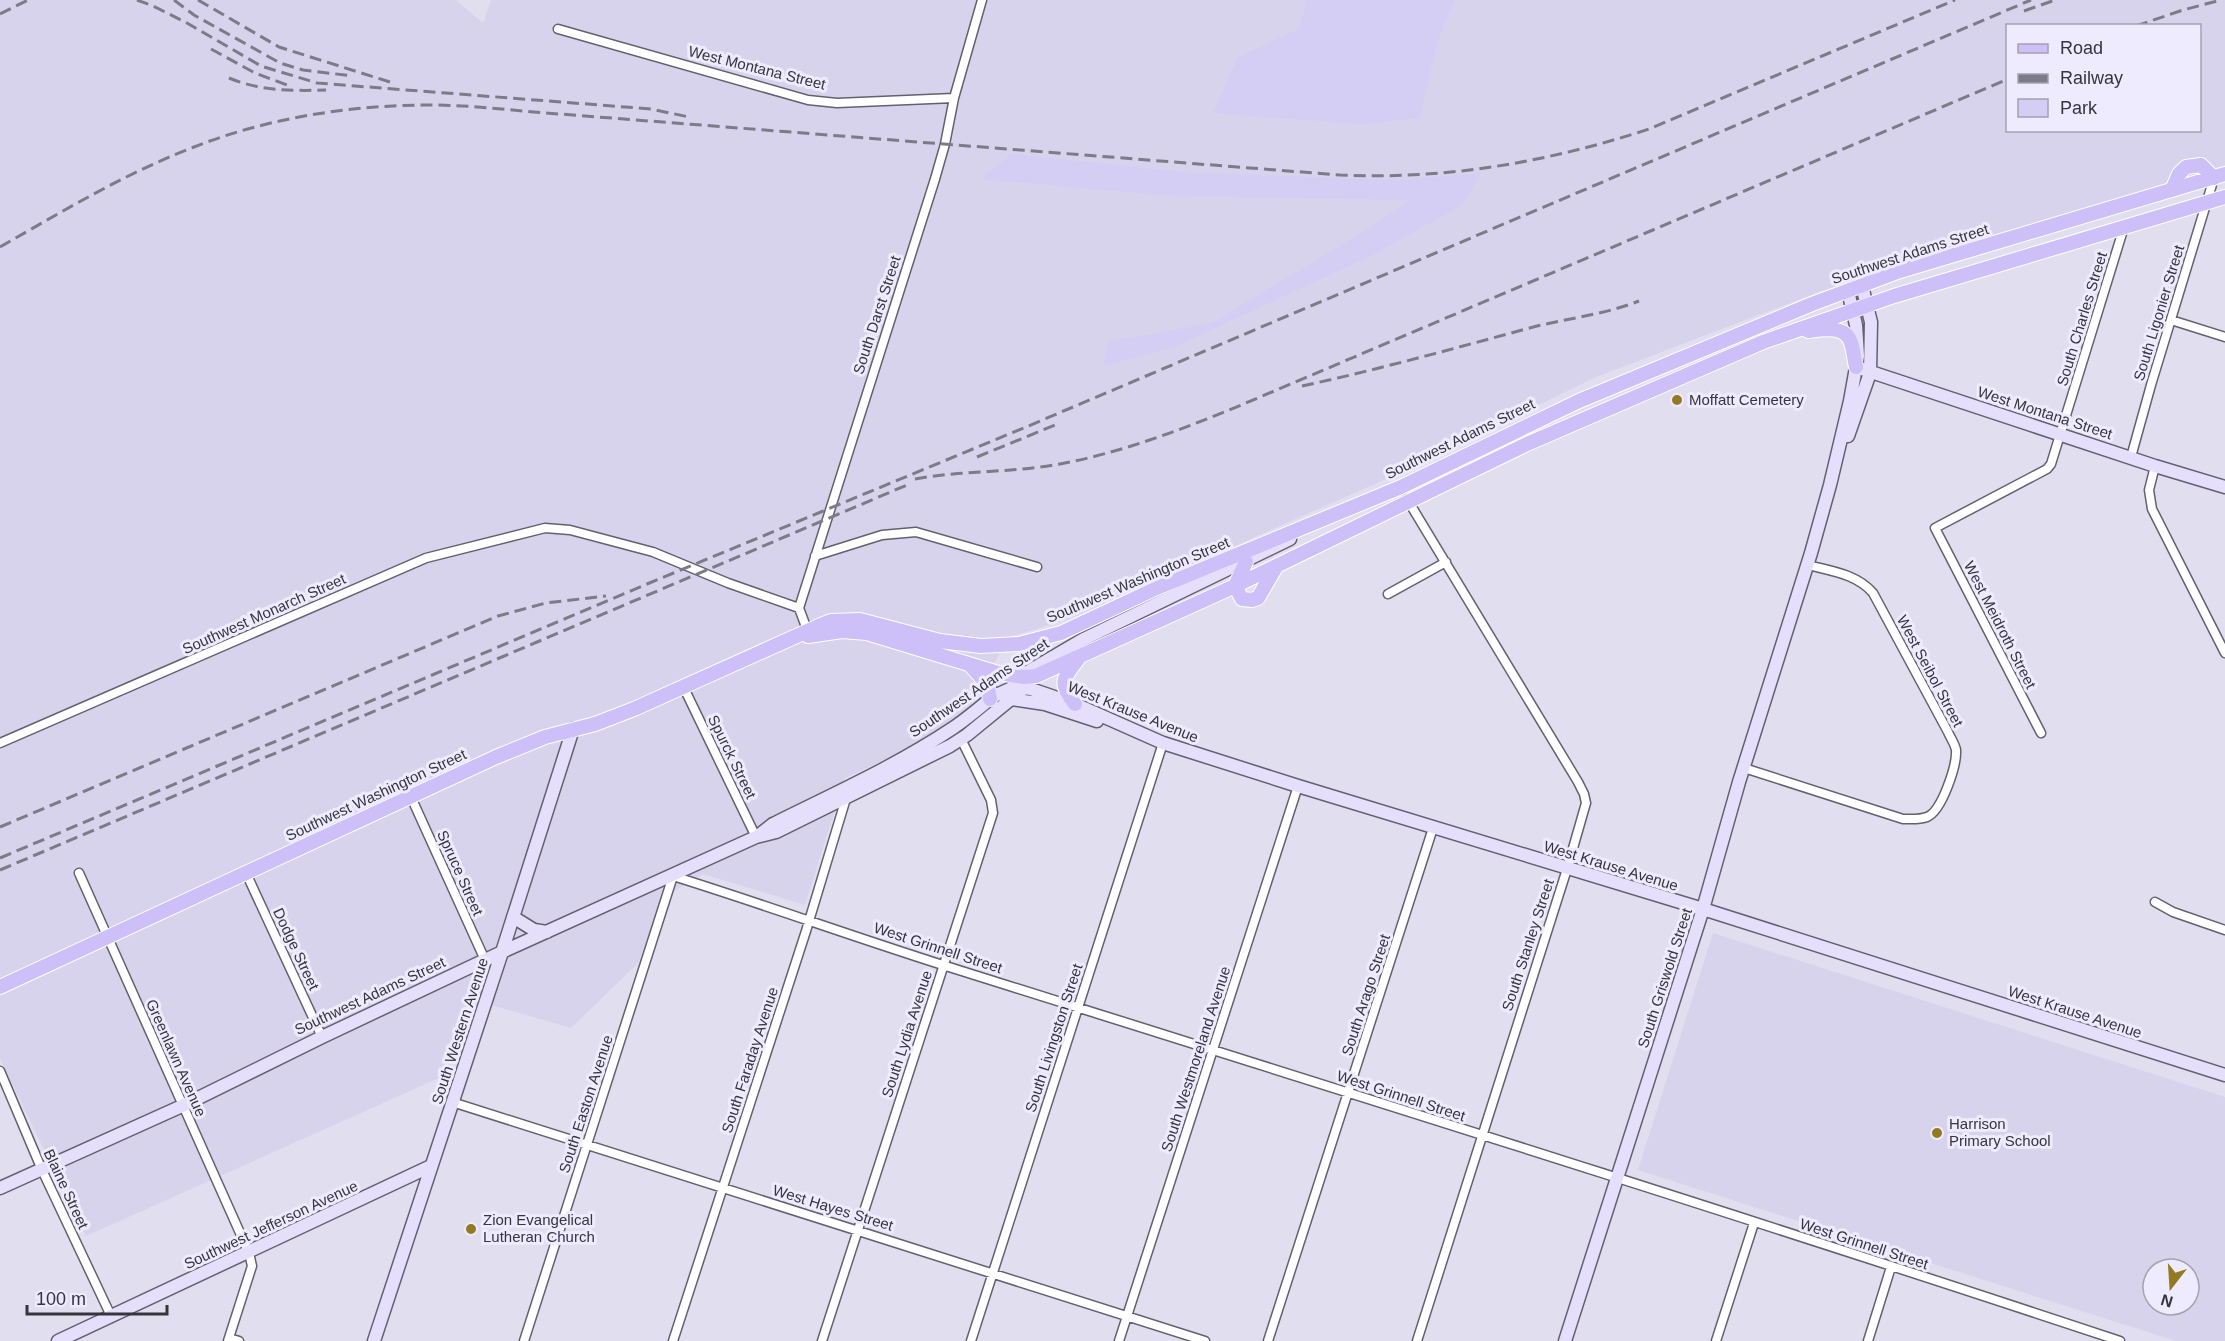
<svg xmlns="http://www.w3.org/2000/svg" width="2225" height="1341" font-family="Arial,sans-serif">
<rect width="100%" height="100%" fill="#e1def0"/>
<path fill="#d7d3ec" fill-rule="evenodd" d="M0 0H456L483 23 491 0H2225V165L1819 292 1596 377 1402 472 1067 620 1008 637 974 702 958 718 917 745 845 778 805 905 703 874 661 899 639 962 571 1028 474 1000 448 1074 86 1236 0 1059ZM2008 26H2200V130H2008Z
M1713 933 2225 1097V1341H2176L1638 1170ZM2153 1269H2189V1305H2153Z"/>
<path fill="#d4cdf4" d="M1307 0H1454L1436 47 1420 118 1362 124 1213 113 1238 57 1299 29Z
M1012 154 1189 173 1398 180 1481 173 1462 205 1370 256 1176 346 1103 366 1109 342 1212 323 1368 229 1410 200 1164 195 981 179Z"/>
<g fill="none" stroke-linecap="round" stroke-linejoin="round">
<defs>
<path id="street" d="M558 29 808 100 837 103 954 98
M2171 320 2225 337
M2131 457 2151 385 2214 178
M2155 466 2149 490 2152 509 2225 653
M1407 499 1578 782 1584 794 1586 803 1567 869 1417 1341
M815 556 882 535 916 532 1037 567
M1388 594 1446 562
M809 635 799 608 935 179 945 144 954 98 982 0
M684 688 756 837
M2041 733 1935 528 2047 469 2051 464 2124 227
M0 743 426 558 545 528 570 530 653 552 728 583 799 608
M1744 768 1903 819C1912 819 1919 820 1927 817 1942 811 1957 765 1956 750 1955 744 1950 737 1948 732L1873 593C1857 574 1831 571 1808 565
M411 797 485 960
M79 873 249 1253 252 1266 228 1341
M246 873 322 1037
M2155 902 2173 912 2225 930
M0 1071 42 1170 111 1316
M452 1102 1205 1341
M229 1338 239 1341
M524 1341 673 876C766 905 857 938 949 967 1340 1090 1731 1212 2120 1341
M673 1341 806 931 847 795
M822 1341 993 813 991 800 961 739
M971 1341 1163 743
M1119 1341 1298 786
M1268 1341 1433 828
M1716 1341 1754 1223
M1868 1341 1891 1267"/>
<path id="secondary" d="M1856 367 2155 466 2225 487
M1848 436 1870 373 1871 322 1862 286
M1017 678 1082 640 1290 539
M992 697 1014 687 1031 689 1075 704 1163 743 1298 786 1703 909 2225 1075
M1011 699 1045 704 1097 721
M759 835 773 824C833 794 896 766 953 728 968 718 982 706 996 694
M513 917 534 930 547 932
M0 1188 182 1106 322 1037 502 952 756 837 776 832 950 746 967 735 1028 685
M58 1341 431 1166
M374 1341 502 952 573 729
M1565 1341 1703 909 1739 782 1811 553 1830 485 1850 401 1858 356 1856 325 1848 291"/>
<path id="primary" d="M2172 190 2179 174 2186 167 2201 165 2214 178
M1808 331C1823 329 1846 325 1851 343 1854 351 1854 359 1856 367
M1246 562 1235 586 1242 599 1252 600 1258 598 1276 567
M808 636 842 631 867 633 998 673 1024 677 1036 676 1235 586 1527 444 1763 342 1894 296 2225 197
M971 666 987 684 990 699
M1075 704C1058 682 1063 679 1078 659
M0 987 496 757 545 737 595 724 634 709 821 625 831 621 860 620 940 641 981 646 1019 644 1061 633 1159 587 1401 487 1579 401 1812 304 1900 271 2225 174"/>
</defs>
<use href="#street" stroke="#636070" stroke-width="11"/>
<use href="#secondary" stroke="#636070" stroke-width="15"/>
<use href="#primary" stroke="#fff" stroke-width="16"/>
<use href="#street" stroke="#fff" stroke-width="8"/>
<use href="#secondary" stroke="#e6dffc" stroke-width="12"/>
<use href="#primary" stroke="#cdbff8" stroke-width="14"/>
<path stroke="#7d7b87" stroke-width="3" stroke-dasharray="12 6" stroke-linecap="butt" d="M137 0 153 6 187 23 261 66 317 83 651 109 689 117
M174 0 194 15 280 63 303 70 353 76
M198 0 279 47 393 83
M2024 11 2055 0
M0 14 28 0
M2136 26 2183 10 2221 0
M211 49 255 73 287 85
M229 78C260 91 292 91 326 90
M0 247C63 211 126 173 194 147 267 118 351 105 430 105 465 105 500 109 534 112L1340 175C1445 180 1549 162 1649 129L1955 0
M1302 386C1381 369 1459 347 1537 326 1571 318 1606 314 1639 301
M977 457 1060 423
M915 479C963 470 1012 473 1060 464 1124 452 1186 428 1246 403L2008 79
M0 827 498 616 546 603 606 596
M0 858 647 584 1026 427 2031 0
M0 870 907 485"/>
</g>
<g fill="#937a21" stroke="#eeebfe" stroke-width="2">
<circle cx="1677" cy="400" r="6"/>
<circle cx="1937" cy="1133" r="6"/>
<circle cx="471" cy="1229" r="6"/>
</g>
<g text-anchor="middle" stroke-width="6" stroke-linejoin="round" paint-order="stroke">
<g font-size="15" fill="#36343c" stroke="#eeebfe">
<text transform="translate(757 68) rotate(14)" y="5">West Montana Street</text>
<text transform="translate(1910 254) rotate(-18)" y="5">Southwest Adams Street</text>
<text transform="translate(2159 313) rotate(-73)" y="5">South Ligonier Street</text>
<text transform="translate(877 315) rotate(-72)" y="5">South Darst Street</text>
<text transform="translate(2082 319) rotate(-73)" y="5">South Charles Street</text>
<text transform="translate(2045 413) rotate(18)" y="5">West Montana Street</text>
<text transform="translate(1460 439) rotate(-26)" y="5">Southwest Adams Street</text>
<text transform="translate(1138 580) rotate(-23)" y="5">Southwest Washington Street</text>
<text transform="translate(264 614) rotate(-24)" y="5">Southwest Monarch Street</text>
<text transform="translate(2000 625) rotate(63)" y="5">West Meidroth Street</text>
<text transform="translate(1930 671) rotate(62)" y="5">West Seibol Street</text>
<text transform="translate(979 688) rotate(-34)" y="5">Southwest Adams Street</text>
<text transform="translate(1133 712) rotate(22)" y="5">West Krause Avenue</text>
<text transform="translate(732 757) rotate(64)" y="5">Spurck Street</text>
<text transform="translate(376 795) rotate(-25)" y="5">Southwest Washington Street</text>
<text transform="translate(1611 866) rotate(17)" y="5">West Krause Avenue</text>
<text transform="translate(460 873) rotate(66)" y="5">Spruce Street</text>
<text transform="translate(1528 945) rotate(-72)" y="5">South Stanley Street</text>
<text transform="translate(938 948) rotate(18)" y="5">West Grinnell Street</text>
<text transform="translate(296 949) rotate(65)" y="5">Dodge Street</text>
<text transform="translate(1665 978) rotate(-72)" y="5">South Griswold Street</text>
<text transform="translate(1366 995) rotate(-72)" y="5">South Arago Street</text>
<text transform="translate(370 996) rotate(-25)" y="5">Southwest Adams Street</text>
<text transform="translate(2075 1012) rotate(18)" y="5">West Krause Avenue</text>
<text transform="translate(460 1031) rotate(-72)" y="5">South Western Avenue</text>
<text transform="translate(907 1034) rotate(-72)" y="5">South Lydia Avenue</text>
<text transform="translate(1054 1038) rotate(-72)" y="5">South Livingston Street</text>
<text transform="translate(176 1058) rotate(66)" y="5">Greenlawn Avenue</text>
<text transform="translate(1196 1059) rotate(-72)" y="5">South Westmoreland Avenue</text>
<text transform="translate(750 1060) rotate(-72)" y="5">South Faraday Avenue</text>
<text transform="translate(1401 1096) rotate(18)" y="5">West Grinnell Street</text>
<text transform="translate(586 1104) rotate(-72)" y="5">South Easton Avenue</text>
<text transform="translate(66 1189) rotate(65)" y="5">Blaine Street</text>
<text transform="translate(833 1208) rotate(17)" y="5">West Hayes Street</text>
<text transform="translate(271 1225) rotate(-25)" y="5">Southwest Jefferson Avenue</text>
<text transform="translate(1864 1244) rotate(18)" y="5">West Grinnell Street</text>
</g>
<g font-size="15" fill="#36343c" stroke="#eeebfe" text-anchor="start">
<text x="1689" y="405">Moffatt Cemetery</text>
<text x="1949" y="1129">Harrison<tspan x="1949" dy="17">Primary School</tspan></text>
<text x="483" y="1225">Zion Evangelical<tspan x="483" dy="17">Lutheran Church</tspan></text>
</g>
</g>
<rect x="2006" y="24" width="195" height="108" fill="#eeebfe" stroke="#a4a2b0" stroke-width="1.5"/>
<rect x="2018" y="44" width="30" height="9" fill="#cdbff8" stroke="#a4a2b0" stroke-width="1.5"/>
<text x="2060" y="54" font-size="18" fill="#36343c">Road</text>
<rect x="2018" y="74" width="30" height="9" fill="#7d7b87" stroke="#a4a2b0" stroke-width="1.5"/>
<text x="2060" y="84" font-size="18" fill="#36343c">Railway</text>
<rect x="2018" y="99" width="30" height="18" fill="#d4cdf4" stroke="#a4a2b0" stroke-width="1.5"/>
<text x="2060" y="114" font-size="18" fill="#36343c">Park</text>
<g transform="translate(2171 1287) rotate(197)"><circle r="28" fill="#eeebfe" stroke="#a4a2b0" stroke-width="1.5"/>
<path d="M0-4.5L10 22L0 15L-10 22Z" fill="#937a21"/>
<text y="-9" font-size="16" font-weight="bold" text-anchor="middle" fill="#36343c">N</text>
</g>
<path d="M27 1305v9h140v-9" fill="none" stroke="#36343c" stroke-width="3"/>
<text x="36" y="1305" font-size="18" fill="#36343c" stroke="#eeebfe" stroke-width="4.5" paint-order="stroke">100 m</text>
</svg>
